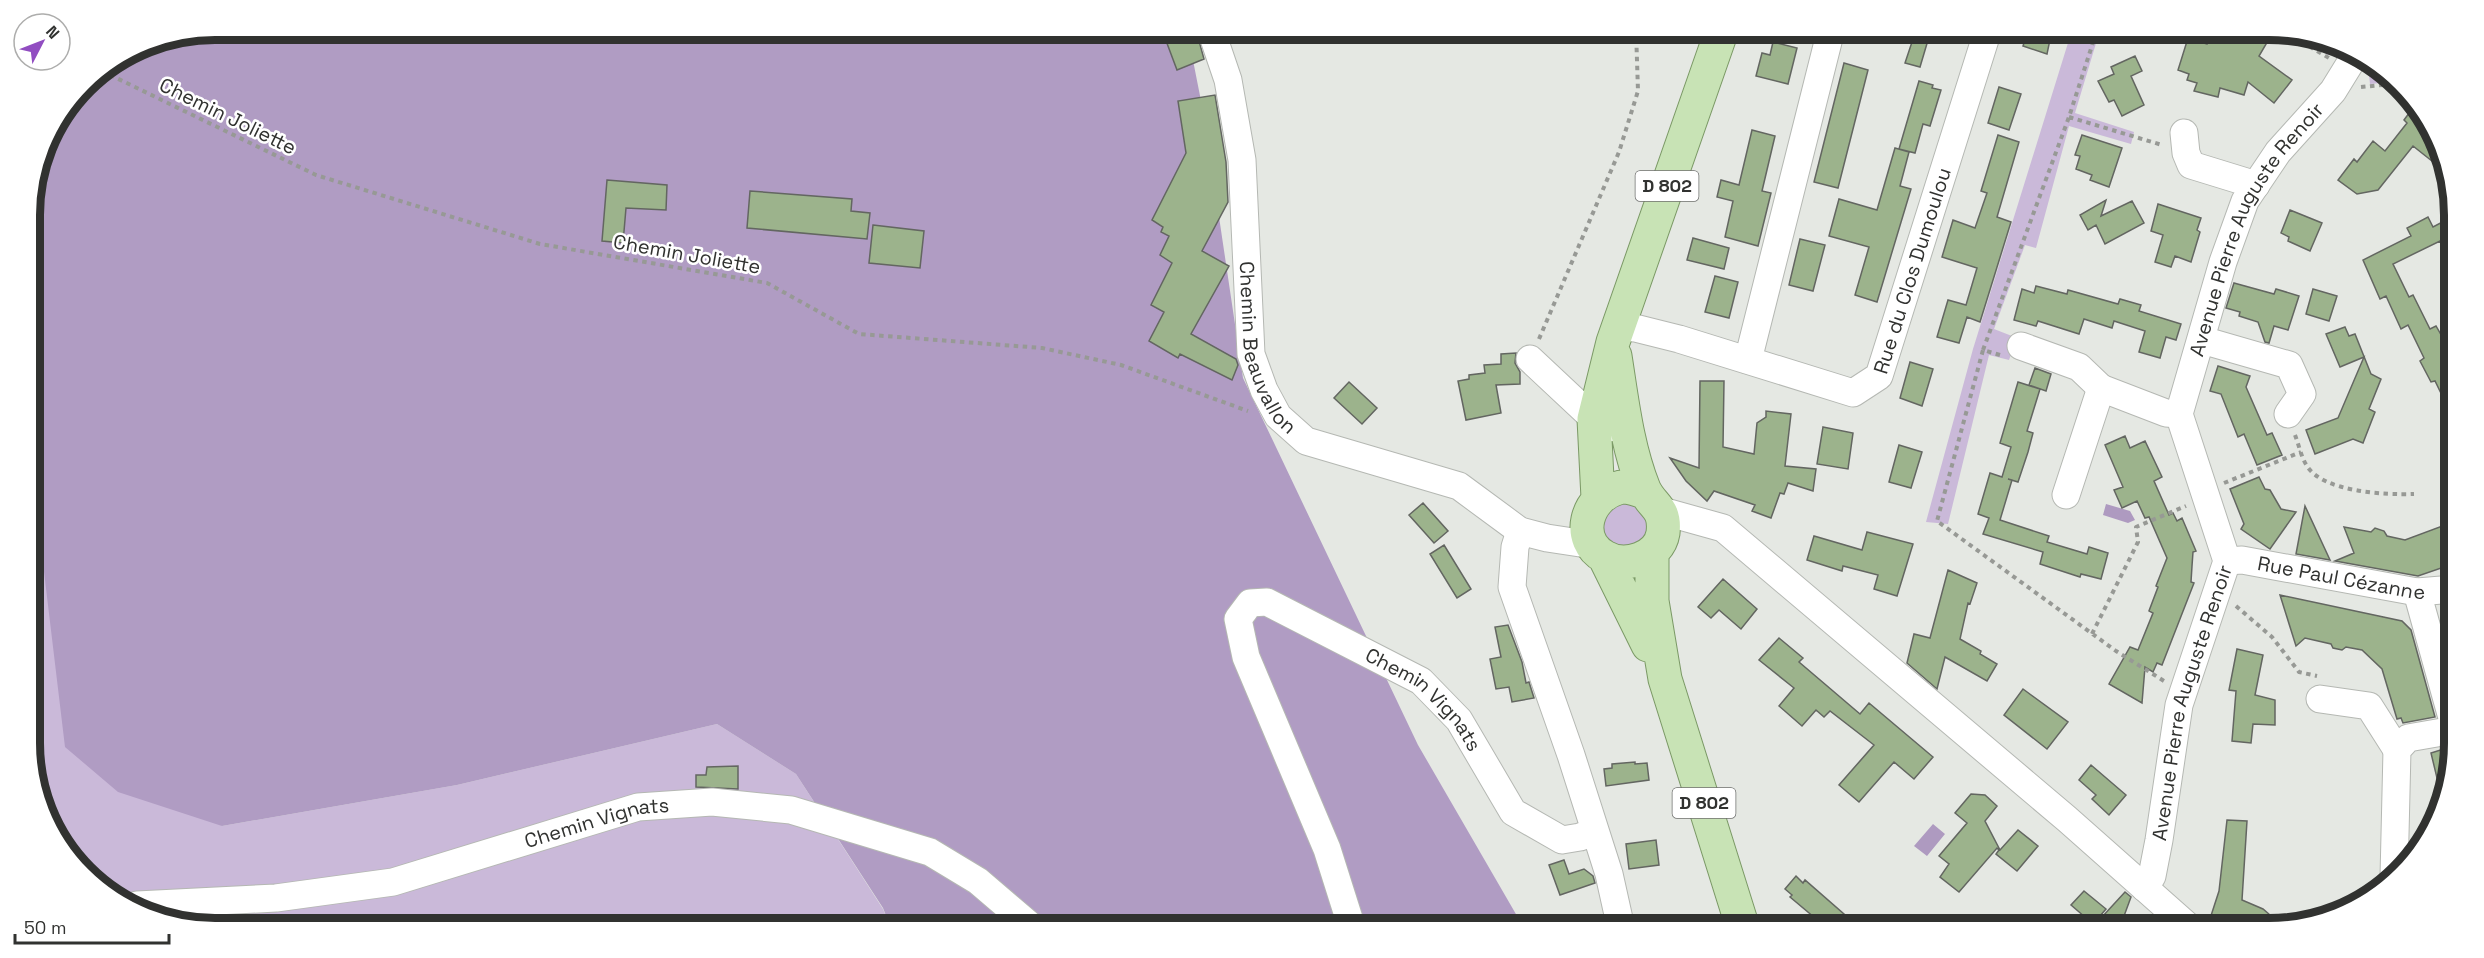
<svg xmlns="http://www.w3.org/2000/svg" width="2484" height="958" font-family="'Space Grotesk',sans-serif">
<rect width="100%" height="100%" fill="#e5e8e3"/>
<path fill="#cab9d9" d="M2072 30H2100L2075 113 2134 132 2131 144 2069 126 2036 248 2025 245 1994 329 2017 338 2009 360 1989 355 1948 524 1926 522 1973 349Z
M2294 34 2328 40 2338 47 2328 55Z
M2368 66 2391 82 2370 84Z
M1601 524a24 24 0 1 1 48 0a24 24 0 1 1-48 0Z
M32 504H36L222 826 457 785 717 724 796 774 883 909 891 928H216L156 918 76 864 34 778Z"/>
<path fill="#b09cc3" d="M216 30H1187L1204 116 1243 378 1418 745 1524 928H891L883 908 796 774 717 724 457 785 222 826 118 792 65 747 36 505 32 504 30 203 49 133 93 76 145 44Z"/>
<path fill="#ae9ac0" d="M2106 504 2130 511 2135 520 2128 523 2103 515Z
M1933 824 1945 834 1927 856 1914 846Z"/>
<path fill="#9cb38c" stroke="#636661" stroke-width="1.5" d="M1162 30H1196L1204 59 1177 70Z
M1916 30H1931L1920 67 1905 63Z
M2028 30H2052L2047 54 2023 46Z
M2211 30 2249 40 2252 30 2269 39 2259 56 2292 80 2274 103 2248 82 2244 95 2220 88 2218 97 2194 91 2197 83 2187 80 2189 74 2178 70 2188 38 2207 44Z
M1773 42 1797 48 1788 84 1756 76 1762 53 1770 55Z
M2135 56 2142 71 2131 76 2144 105 2122 116 2114 100 2109 102 2098 81 2114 74 2111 67Z
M1844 63 1868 70 1838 188 1814 182Z
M1919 81 1933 85 1932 88 1941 90 1930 126 1923 124 1915 153 1899 149Z
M1999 87 2021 94 2009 130 1988 123Z
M1215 95 1226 162 1228 202 1202 251 1229 266 1191 334 1236 359 1238 365 1232 380 1180 354 1178 358 1149 341 1164 312 1151 305 1172 263 1160 255 1169 236 1161 232 1163 227 1152 220 1186 153 1178 101Z
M2415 105 2435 134 2447 173 2413 146 2378 190 2357 194 2338 180 2354 159 2357 162 2373 141 2385 151 2407 123 2404 120Z
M1752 130 1775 136 1762 191 1771 193 1758 246 1725 237 1733 201 1717 197 1721 180 1739 185Z
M1998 135 2019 142 1997 217 2011 222 1980 322 1967 317 1959 343 1937 337 1948 300 1966 305 1977 268 1942 257 1953 220 1975 228 1987 193 1981 191Z
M2082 135 2122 148 2109 187 2090 180 2092 175 2076 169 2080 156 2075 155Z
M1895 148 1909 152 1900 186 1911 189 1877 302 1855 295 1869 247 1829 236 1839 199 1877 210Z
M607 180 667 185 666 210 626 208 623 243 602 241Z
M750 191 852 199 851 211 870 213 867 239 747 228Z
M2106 200 2101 216 2132 201 2144 223 2105 244 2096 225 2088 230 2080 215Z
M2158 204 2201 218 2197 230 2200 232 2191 262 2175 256 2171 267 2155 262 2163 235 2151 231Z
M2290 210 2322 223 2310 251 2288 241 2289 237 2281 233Z
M2428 217 2433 227 2452 217 2453 267 2440 241 2393 264 2409 297 2413 295 2430 329 2436 326 2448 347 2444 349 2453 368V418L2435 381 2431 382 2420 361 2424 358 2408 325 2401 329 2386 296 2380 299 2363 260 2411 236 2407 228Z
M873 225 924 231 920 268 869 263Z
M1693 238 1729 248 1724 269 1687 260Z
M1800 239 1825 245 1813 291 1789 285Z
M1715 276 1738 282 1729 318 1705 312Z
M2234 283 2274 294 2276 289 2299 296 2288 330 2274 326 2269 343 2265 342 2258 322 2239 316 2240 312 2226 308Z
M2036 286 2067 294 2068 290 2118 304 2120 299 2141 305 2139 311 2181 324 2176 340 2166 337 2160 358 2139 352 2145 331 2114 321 2112 328 2084 319 2079 334 2038 321 2036 326 2014 320 2022 289 2034 293Z
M2313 289 2337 296 2329 321 2306 314Z
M2345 327 2349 336 2355 334 2371 374 2381 379 2369 409 2375 412 2363 443 2353 439 2315 454 2306 430 2338 418 2364 357 2340 367 2326 334Z
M1516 353 1515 363 1520 372V384L1496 385 1501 413 1466 420 1458 381 1469 379V375L1485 373 1484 365 1501 364V354Z
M1910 362 1933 369 1922 406 1900 398Z
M2218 366 2250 376 2246 387 2267 435 2272 433 2282 455 2257 465 2244 434 2238 437 2221 394 2210 391Z
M2035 368 2051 374 2046 391 2029 385Z
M1700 381H1724L1723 447 1754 454 1757 423 1766 417V411L1791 414 1785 466 1816 469 1813 491 1788 483 1784 494 1780 493 1771 518 1752 511 1755 505 1714 491 1707 501 1686 481 1670 458 1699 468Z
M1349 382 1377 408 1362 424 1334 398Z
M2018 382 2040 389 2027 431 2033 433 2028 452 2018 482 2008 479 2012 480 2000 520 2049 536 2047 542 2087 554 2089 547 2108 553 2101 579 2081 574 2080 577 2040 564 2043 552 1983 534 1989 518 1978 514 1990 473 2002 477 2011 447 2000 443Z
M1823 427 1853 433 1848 469 1817 464Z
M2125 436 2130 448 2145 441 2162 477 2154 481 2169 515 2173 513 2177 521 2182 518 2196 551 2193 552 2192 566 2191 582 2194 583 2162 665 2157 663 2153 672 2145 667 2142 703 2109 684 2130 647 2138 650 2153 613 2149 611 2158 587 2156 586 2167 558 2149 517 2145 518 2137 501 2122 508 2114 490 2123 487 2105 445Z
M1899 445 1922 452 1911 488 1889 482Z
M2259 477 2265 489 2270 490 2281 509 2296 512 2270 549 2241 529 2244 524 2230 489Z
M1423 503 1448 531 1434 543 1409 515Z
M2305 506 2330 560 2296 554Z
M2453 522V564L2418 576 2335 561 2354 553 2344 527 2371 532 2375 528 2384 531 2387 536 2405 540Z
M1867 532 1913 544 1897 596 1874 589 1878 575 1843 566 1842 571 1807 560 1814 536 1862 550Z
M1444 545 1471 589 1457 598 1430 554Z
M1948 570 1977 583 1970 604 1968 603 1960 639 1981 651 1980 654 1997 664 1987 681 1945 657 1937 689 1907 663 1914 634 1930 638Z
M1723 579 1757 609 1741 629 1719 610 1711 618 1698 607Z
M2280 595 2402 621 2411 630 2435 717 2403 723 2401 718 2397 719 2382 669 2362 650 2346 647 2342 650 2333 648 2331 644 2305 638 2296 646Z
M1508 625 1522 662 1526 683 1529 682 1534 698 1512 702 1509 687 1496 689 1490 659 1501 657 1495 627Z
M1779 638 1803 658 1799 662 1860 714 1869 703 1933 757 1914 779 1894 762 1859 802 1839 785 1874 745 1830 711 1824 717 1816 710 1802 726 1779 706 1794 688 1759 660Z
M2237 649 2263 655 2255 695 2275 700V725L2253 724 2251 743 2232 741 2236 691 2229 690Z
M2023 689 2068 722 2047 749 2004 715Z
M2453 746 2444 802 2443 803 2431 753Z
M1635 762V764L1647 763 1649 780 1606 786 1604 769 1612 768V764Z
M2091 765 2126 795 2109 815 2092 799 2096 795 2079 780Z
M738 766V789L696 787V775H706L707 767Z
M1971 794 1985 795 1997 806 1985 821 2000 850 2018 830 2038 846 2017 871 1996 854 1999 850 1997 848 1959 892 1940 877 1949 864 1939 856 1967 823 1955 813Z
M2227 820 2247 821 2242 900 2263 909 2270 915 2269 928H2207L2219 891Z
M1656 840 1659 865 1629 869 1626 844Z
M1564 860 1569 874 1584 869 1593 876 1595 883 1560 895 1549 865Z
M1796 876 1803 883 1805 880 1860 928H1827L1790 897 1792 895 1785 889Z
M2084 891 2106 909 2093 924 2071 905Z
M2125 892 2131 897 2120 927 2102 917Z"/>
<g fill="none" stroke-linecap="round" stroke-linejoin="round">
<defs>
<g id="minor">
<path id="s1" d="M1211 30 1228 80 1242 160 1251 354 1264 390 1278 416 1306 441 1459 486 1520 531 1547 538 1593 545"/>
<path d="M2184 133 2186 153 2191 165 2256 185"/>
<path id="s2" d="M1617 327 1635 328 1679 339 1853 393 1879 376 1988 30"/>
<path d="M2202 340 2289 365 2302 394 2288 414"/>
<path d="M2021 346 2079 367 2101 388"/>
<path d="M1530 359 1594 419 1609 428"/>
<path d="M1748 360 1831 30"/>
<path d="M2066 495 2101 388 2166 413 2179 414"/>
<path d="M1662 511 1723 528 2067 819 2190 928"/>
<path d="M1520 531 1515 547 1512 587 1571 755 1609 874 1621 928"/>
<path id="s3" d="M2227 561 2242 560 2417 592 2454 589"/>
<path d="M2417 592 2454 725"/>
<path d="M2320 699 2369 706 2397 750"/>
<path d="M2394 877 2397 750 2408 738 2454 730"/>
<path id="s4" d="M2145 888 2152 876 2159 840 2179 705 2227 561 2179 414 2223 262 2245 201 2278 152 2333 91 2354 57"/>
<path id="s5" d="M137 905 276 898 393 882 638 807 712 802 791 810 930 852 978 881 1033 928"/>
<path id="s6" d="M1352 928 1327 849 1246 657 1238 619 1250 603 1267 602 1421 681 1459 720 1513 812 1562 840 1580 837 1594 832"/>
</g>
<path id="major" d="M1615 356C1622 400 1627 447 1644 489 1652 507 1666 507 1663 533 1659 558 1625 569 1605 557 1574 540 1586 497 1618 488 1625 485 1637 490 1645 492
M1598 498 1594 419 1613 342 1722 30
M1652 553V601L1665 679 1743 928
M1605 558 1648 645"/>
</defs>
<use href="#minor" stroke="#b5b8b3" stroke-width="29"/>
<use href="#major" stroke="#7b9966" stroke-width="35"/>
<path stroke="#979995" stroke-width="4" stroke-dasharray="4.5 4.5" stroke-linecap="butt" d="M2286 33 2329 58
M102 71 316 175 540 244 767 283 859 334 1042 348 1121 365 1248 411
M2361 87 2394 84
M2069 117 2162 145
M1539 339 1619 152 1638 91 1636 30
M1983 350 2069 117 2097 30
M2000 355 1983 350 1937 521 2116 651 2164 681
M2295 435C2299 445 2301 457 2307 466 2323 492 2385 495 2414 494
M2224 483 2301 452
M2236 606 2272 637 2299 672 2317 676
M2092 634 2138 542 2136 527 2186 506"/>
<use href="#minor" stroke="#fff" stroke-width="27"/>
<use href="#major" stroke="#c8e3b5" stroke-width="33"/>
</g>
<g text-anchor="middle" stroke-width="5" stroke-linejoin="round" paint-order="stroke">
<g fill="#fff" stroke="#6f706e" stroke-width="1.5">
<rect x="1635.5" y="171" width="63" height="30" rx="4.5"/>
<rect x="1672.5" y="788" width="63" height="30" rx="4.5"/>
</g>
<g font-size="18" font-weight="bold" fill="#313230">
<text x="1667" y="192">D 802</text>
<text x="1704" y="809">D 802</text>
</g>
<g font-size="20" fill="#313230" stroke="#fff">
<text transform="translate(228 116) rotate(26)" y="7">Chemin Joliette</text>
<text dy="7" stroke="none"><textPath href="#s4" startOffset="696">Avenue Pierre Auguste Renoir</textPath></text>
<text transform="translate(687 254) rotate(10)" y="7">Chemin Joliette</text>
<text dy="7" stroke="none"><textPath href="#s2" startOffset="387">Rue du Clos Dumoulou</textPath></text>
<text dy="7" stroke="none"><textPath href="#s1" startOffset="326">Chemin Beauvallon</textPath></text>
<text dy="7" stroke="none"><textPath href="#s3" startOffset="116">Rue Paul Cézanne</textPath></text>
<text dy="7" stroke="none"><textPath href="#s6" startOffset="554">Chemin Vignats</textPath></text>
<text dy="7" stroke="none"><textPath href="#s4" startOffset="192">Avenue Pierre Auguste Renoir</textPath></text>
<text dy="7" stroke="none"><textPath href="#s5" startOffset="470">Chemin Vignats</textPath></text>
</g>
</g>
<path d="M0 0H2484V958H0ZM215 40H2269A175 175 0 0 1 2444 215V743A175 175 0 0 1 2269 918H215A175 175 0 0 1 40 743V215A175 175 0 0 1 215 40Z" fill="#fff" fill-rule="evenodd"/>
<path fill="none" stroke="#313230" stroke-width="8" d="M215 40H2269A175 175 0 0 1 2444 215V743A175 175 0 0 1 2269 918H215A175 175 0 0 1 40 743V215A175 175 0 0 1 215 40Z"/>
<g transform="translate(42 42) rotate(48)"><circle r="28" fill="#ffffff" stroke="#adadac" stroke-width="1.5"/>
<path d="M0-4.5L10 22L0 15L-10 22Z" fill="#914dc1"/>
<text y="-9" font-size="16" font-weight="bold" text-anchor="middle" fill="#313230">N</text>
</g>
<path d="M15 934v9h154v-9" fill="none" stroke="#313230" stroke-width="3"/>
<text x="24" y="934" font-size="18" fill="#313230" stroke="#ffffff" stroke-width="4.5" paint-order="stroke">50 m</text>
</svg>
